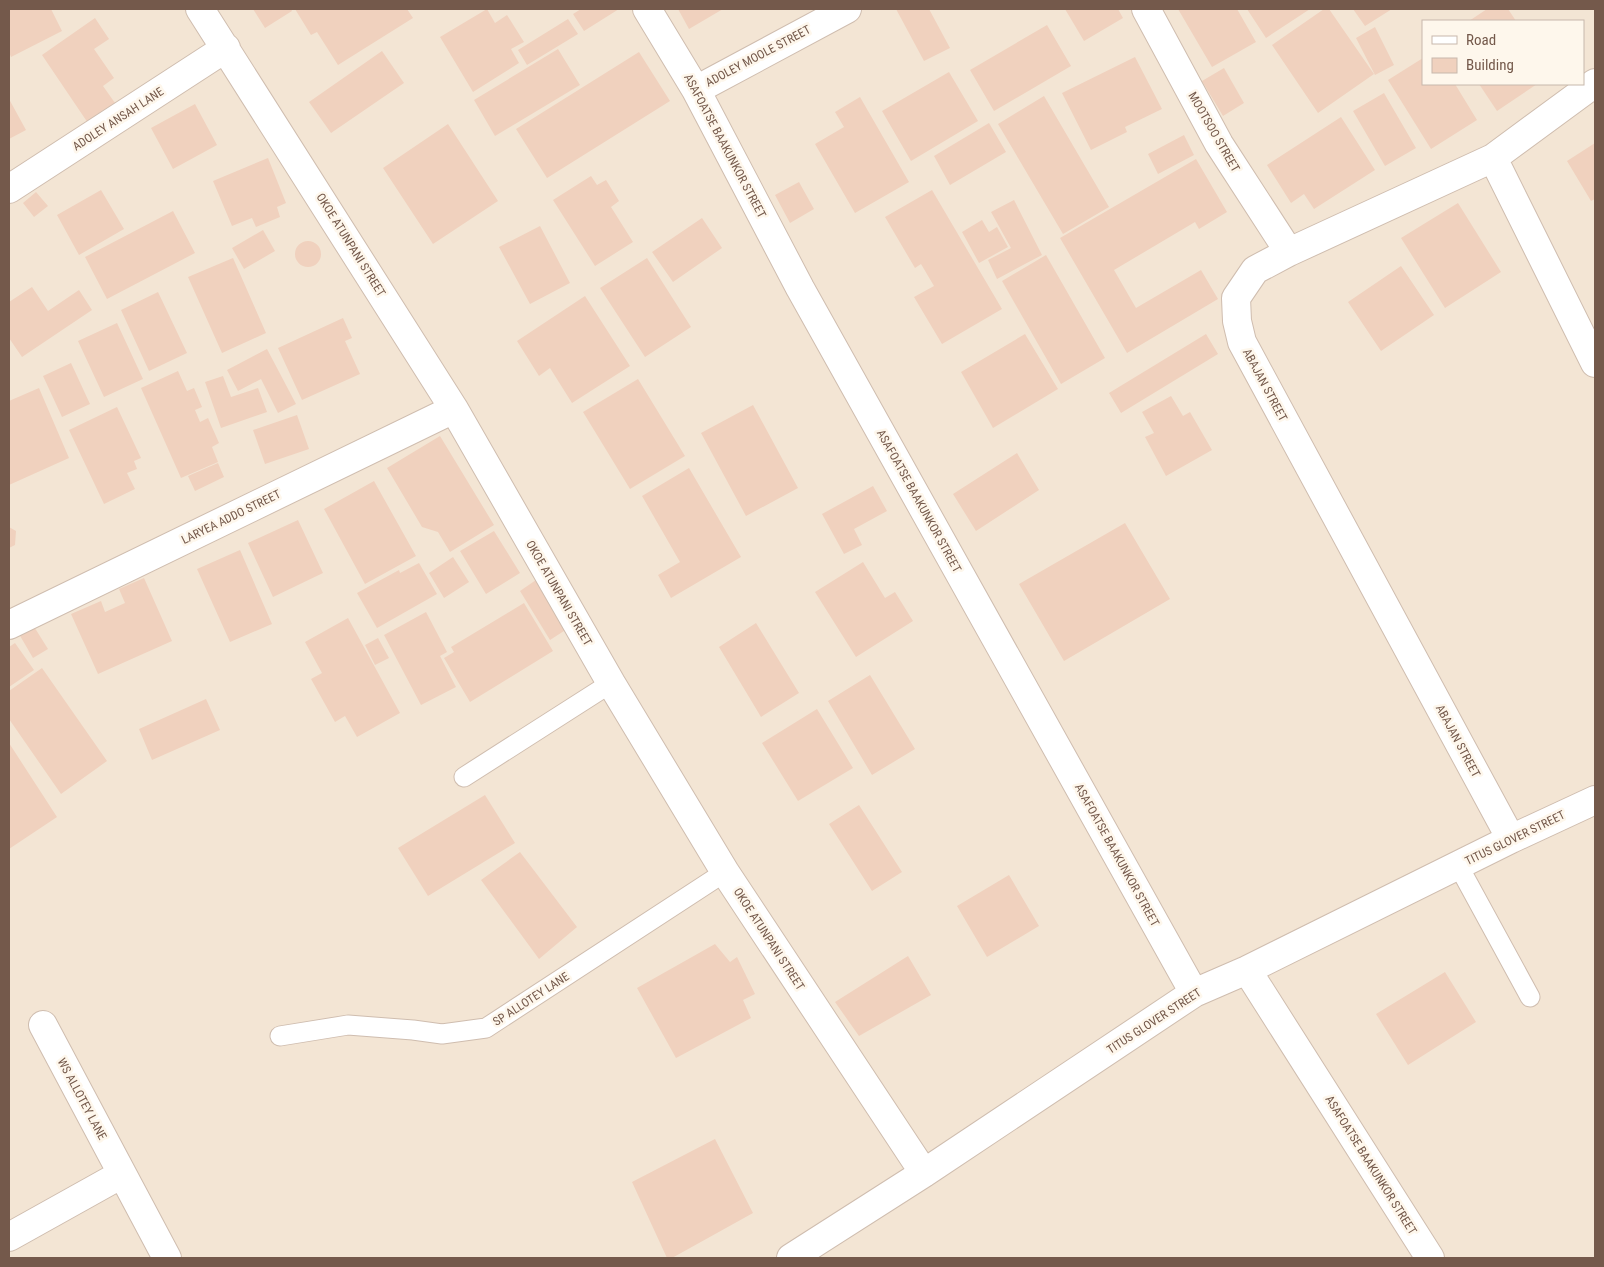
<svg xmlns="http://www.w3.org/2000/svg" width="1604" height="1267" font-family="'Roboto Condensed',sans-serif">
<rect width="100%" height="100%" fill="#fcf3e6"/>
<path fill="#f3e5d4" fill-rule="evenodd" d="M9 9H1595V1258H9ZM1423 21H1583V84H1423Z"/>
<path fill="#f0d1be" d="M9 9H51L62 31 11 57 9 52Z
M253 9H291L292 11 265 28Z
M295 9H407L413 18 338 65 317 32 311 35Z
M487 9 495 23 507 15 524 42 511 49 519 63 473 92 440 37Z
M581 9H619L584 31 573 14Z
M678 9H723L689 29Z
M896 9H929L950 48 924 61Z
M1065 9H1118L1123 18 1084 41Z
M1178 9H1237L1256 42 1212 67Z
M1247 9H1310L1266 38Z
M1324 9H1329L1374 74 1318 113 1272 45Z
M1353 9H1392L1365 26Z
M1487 9H1508L1516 21H1469Z
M95 18 109 39 94 49 114 78 103 86 120 110 92 129 42 55Z
M568 19 578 34 527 65 518 50Z
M1047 25 1071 66 994 111 970 70Z
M1375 27 1394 65 1375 75 1356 38Z
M558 49 580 85 495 136 474 100Z
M382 51 404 83 331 133 309 102Z
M639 52 670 101 547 178 516 129Z
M1135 57 1162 109 1125 127 1127 132 1091 150 1062 93Z
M1423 58V84H1455L1477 120 1431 149 1388 80Z
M1224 68 1244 103 1223 116 1202 81Z
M949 72 978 121 911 161 882 111Z
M1479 84H1537L1497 111Z
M1384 93 1416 148 1385 166 1353 111Z
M1044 96 1109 207 1063 234 998 124Z
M860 97 909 182 855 213 815 144 844 127 835 112Z
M9 99 26 130 9 139Z
M195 104 217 145 173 169 151 128Z
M1341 117 1375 170 1314 209 1304 194 1291 203 1267 165Z
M989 123 1006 152 950 185 934 156Z
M448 124 498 201 433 244 383 168Z
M1184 135 1194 155 1158 174 1148 154Z
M1595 143V199L1591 201 1567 161Z
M268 158 286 203 277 207 280 217 256 227 252 218 232 226 213 181Z
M1196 159 1227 212 1199 229 1195 222 1114 270 1136 308 1201 270 1218 299 1127 353 1060 238Z
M591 176 597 185 606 180 619 201 611 207 633 242 595 266 553 200Z
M799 182 814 209 790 223 775 195Z
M101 190 124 229 79 255 57 215Z
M932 190 1002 309 942 344 914 297 934 286 921 264 915 268 885 217Z
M36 192 48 206 34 217 23 203Z
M1014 200 1042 255 997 279 988 260 1011 248 991 212Z
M1458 203 1501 272 1445 308 1401 238Z
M173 211 195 253 107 299 85 257Z
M702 218 722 248 673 282 652 252Z
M982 220 989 232 997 227 1008 247 979 263 962 232Z
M540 226 570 283 530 304 499 247Z
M263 230 275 251 244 269 232 248Z
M295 254a13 13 0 1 1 26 0a13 13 0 1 1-26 0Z
M1046 255 1105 358 1061 384 1002 281Z
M233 258 266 333 222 353 188 277Z
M647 258 691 327 645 357 600 288Z
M1401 266 1434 315 1381 351 1348 302Z
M32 287 48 311 79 290 92 310 22 357 9 338V302Z
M158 292 187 353 149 371 121 310Z
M585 296 630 366 572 403 550 368 539 376 517 341Z
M343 318 352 338 345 341 360 374 302 400 278 348Z
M117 323 143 379 104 397 78 341Z
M1025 334 1058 389 993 428 961 372Z
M1206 334 1218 354 1121 413 1109 393Z
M267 349 296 404 278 413 261 379 238 391 227 370Z
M71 363 90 404 62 417 43 376Z
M178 371 187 391 194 388 202 407 195 410 200 422 208 418 219 443 212 447 218 462 181 478 141 388Z
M223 376 231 397 258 388 267 412 221 428 205 382Z
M638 379 685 456 630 489 583 412Z
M39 388 69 458 9 485V401Z
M1171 396 1183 416 1190 412 1212 450 1166 476 1145 437 1154 433 1142 412Z
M753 405 798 488 746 516 701 433Z
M117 407 141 458 134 461 137 469 127 473 135 489 104 504 69 430Z
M297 415 309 449 265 464 253 430Z
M440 436 494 525 450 552 438 532 422 527 387 468Z
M1017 453 1039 490 976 531 953 494Z
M218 463 224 477 195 491 188 476Z
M689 468 741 557 671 598 658 575 680 562 642 496Z
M374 481 416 556 365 584 324 509Z
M873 486 887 511 854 529 862 545 844 554 822 514Z
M298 520 323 573 273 597 248 543Z
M1125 523 1170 599 1064 661 1019 584Z
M9 527 16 531 15 545 9 548Z
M494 531 520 573 486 594 460 551Z
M240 550 272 624 230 642 197 569Z
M453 557 469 582 444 598 429 573Z
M863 562 885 598 895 592 913 621 856 657 815 592Z
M419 563 437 594 377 628 357 593 399 570 400 573Z
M144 578 172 641 98 674 71 614 101 601 105 612 125 603 119 589Z
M536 580 567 629 550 640 520 591Z
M524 603 553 651 470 702 444 658 454 652 451 647Z
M426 612 447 652 440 656 456 687 421 705 384 635Z
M348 618 400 713 357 737 345 716 335 722 311 679 322 673 305 642Z
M756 623 799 693 761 717 719 647Z
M33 625 48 649 33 658 19 634Z
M378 638 389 658 375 665 365 645Z
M15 643 34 670 9 687V647Z
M42 668 107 761 61 794 9 719V691Z
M870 675 915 749 872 775 828 701Z
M206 699 220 730 152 760 139 729Z
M817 709 853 768 798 801 762 743Z
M9 743 57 817 9 849Z
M485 795 515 843 428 896 398 848Z
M859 805 902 872 872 891 829 824Z
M520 852 577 927 539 959 481 880Z
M1009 875 1039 926 987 957 957 906Z
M715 944 730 962 737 957 755 994 743 1000 751 1018 676 1058 637 988Z
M908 956 931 995 859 1036 835 1002Z
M1445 972 1476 1022 1408 1065 1376 1014Z
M715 1139 753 1213 672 1258H667L632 1182Z"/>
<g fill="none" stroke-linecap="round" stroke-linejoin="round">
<defs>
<path id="lane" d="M464 777 611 683
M1458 865 1530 997
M280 1036 348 1025 413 1030 442 1034 486 1028 725 872"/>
<path id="street" d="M200 9 454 409 611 683 725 872 924 1173
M647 9 696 90 800 288 1194 993
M1146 9 1219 144 1289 252
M696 90 847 9
M1493 158 1595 363
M9 189 226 48
M9 625 454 409
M1511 839 1242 342 1237 321 1236 298 1255 270 1289 252 1493 158 1595 83
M1247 970 1430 1258
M43 1025 167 1258
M9 1237 122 1174
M791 1258 924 1173 1194 993 1247 970 1511 839 1595 800"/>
</defs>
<use href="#lane" stroke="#cfbdaf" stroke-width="21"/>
<use href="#street" stroke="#cfbdaf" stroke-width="30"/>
<use href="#lane" stroke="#fff" stroke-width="19"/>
<use href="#street" stroke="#fff" stroke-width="28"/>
</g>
<g text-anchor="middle" stroke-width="5" stroke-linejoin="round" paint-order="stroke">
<g font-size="12" fill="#74594b" stroke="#fef7ec">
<text transform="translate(758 56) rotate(-28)" y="4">ADOLEY MOOLE STREET</text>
<text transform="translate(118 119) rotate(-33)" y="4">ADOLEY ANSAH LANE</text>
<text transform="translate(1214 132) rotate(60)" y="4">MOOTSOO STREET</text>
<text transform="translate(725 146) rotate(62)" y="4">ASAFOATSE BAAKUNKOR STREET</text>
<text transform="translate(351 245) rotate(58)" y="4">OKOE ATUNPANI STREET</text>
<text transform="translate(1265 385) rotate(62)" y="4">ABAJAN STREET</text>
<text transform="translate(919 501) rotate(61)" y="4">ASAFOATSE BAAKUNKOR STREET</text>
<text transform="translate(231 517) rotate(-26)" y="4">LARYEA ADDO STREET</text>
<text transform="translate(559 593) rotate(60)" y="4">OKOE ATUNPANI STREET</text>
<text transform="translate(1458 741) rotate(62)" y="4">ABAJAN STREET</text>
<text transform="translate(1515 838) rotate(-26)" y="4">TITUS GLOVER STREET</text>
<text transform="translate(1117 855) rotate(61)" y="4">ASAFOATSE BAAKUNKOR STREET</text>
<text transform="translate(769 939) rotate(57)" y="4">OKOE ATUNPANI STREET</text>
<text transform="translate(531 999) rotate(-33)" y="4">SP ALLOTEY LANE</text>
<text transform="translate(1154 1021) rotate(-33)" y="4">TITUS GLOVER STREET</text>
<text transform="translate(82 1099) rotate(62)" y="4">WS ALLOTEY LANE</text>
<text transform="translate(1371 1165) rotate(58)" y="4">ASAFOATSE BAAKUNKOR STREET</text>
</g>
</g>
<rect width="1604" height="1267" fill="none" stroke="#74594b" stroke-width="20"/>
<rect x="1422" y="20" width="162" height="65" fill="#fef7ec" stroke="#c7b8ac"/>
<rect x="1432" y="36" width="25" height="8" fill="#ffffff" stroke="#c7b8ac"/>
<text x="1466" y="45" font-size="15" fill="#74594b">Road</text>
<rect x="1432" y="58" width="25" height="15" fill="#f0d1be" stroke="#c7b8ac"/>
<text x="1466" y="70" font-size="15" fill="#74594b">Building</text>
</svg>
